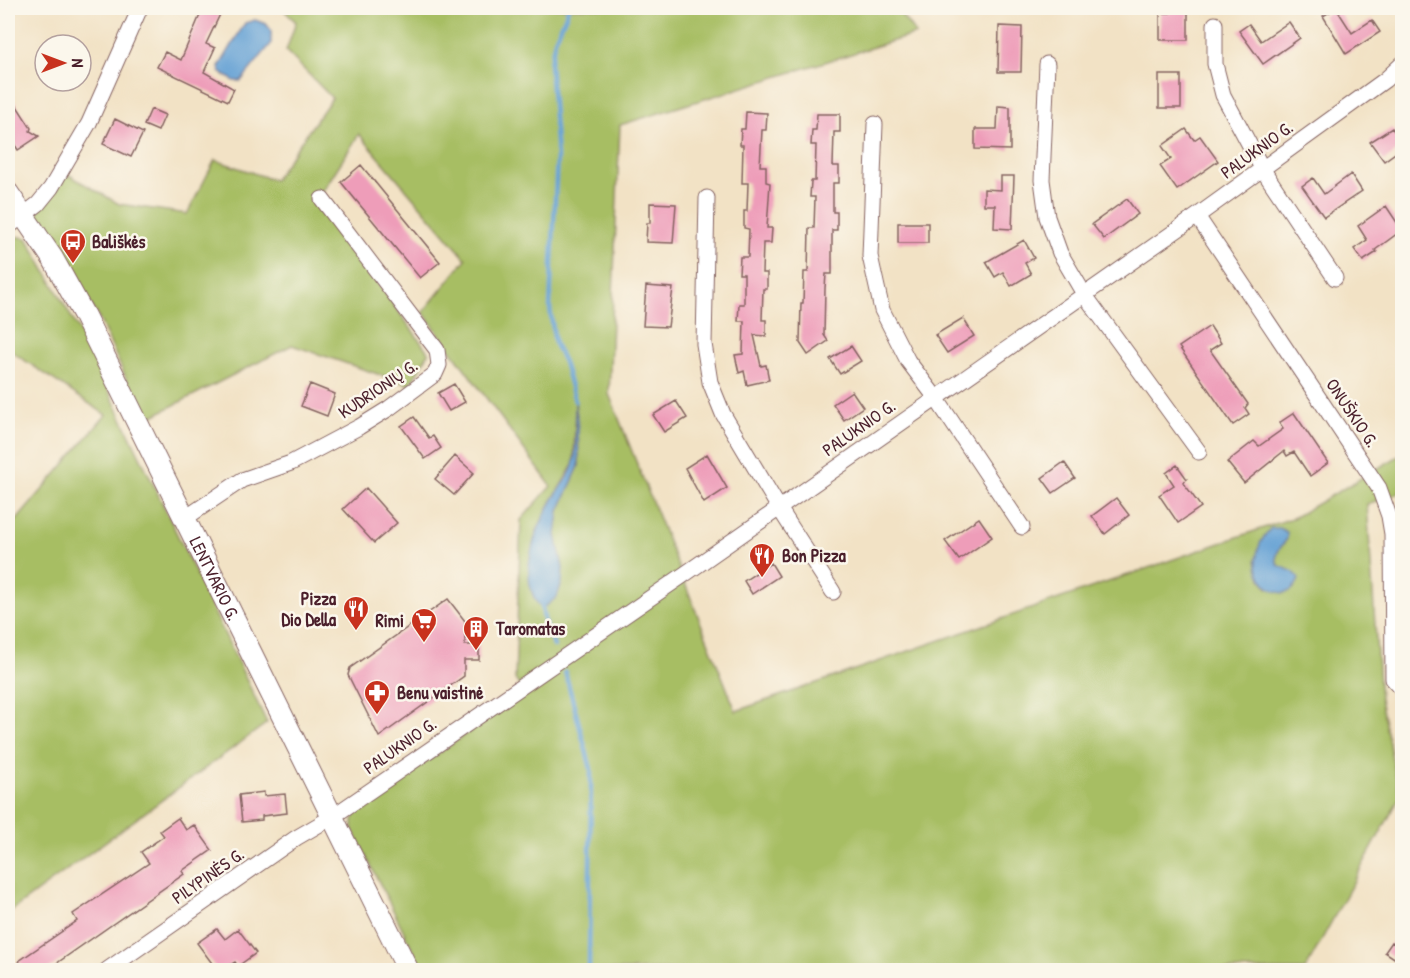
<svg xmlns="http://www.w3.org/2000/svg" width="1410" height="978" font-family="'Patrick Hand',sans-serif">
<rect width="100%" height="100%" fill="#fbf7ec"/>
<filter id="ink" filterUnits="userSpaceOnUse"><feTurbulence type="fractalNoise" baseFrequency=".0167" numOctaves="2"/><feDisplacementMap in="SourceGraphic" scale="12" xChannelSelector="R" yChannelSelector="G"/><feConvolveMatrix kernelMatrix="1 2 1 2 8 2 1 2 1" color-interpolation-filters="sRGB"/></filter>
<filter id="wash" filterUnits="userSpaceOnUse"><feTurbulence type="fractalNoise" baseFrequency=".008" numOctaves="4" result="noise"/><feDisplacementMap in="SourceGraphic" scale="24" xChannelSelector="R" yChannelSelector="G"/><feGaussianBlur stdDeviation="1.35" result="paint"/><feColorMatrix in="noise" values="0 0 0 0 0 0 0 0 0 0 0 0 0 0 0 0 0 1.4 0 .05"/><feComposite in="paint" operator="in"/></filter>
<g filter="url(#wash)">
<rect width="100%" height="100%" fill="#f2e2c5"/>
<path fill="#a7be64" stroke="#786e48" stroke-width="1.5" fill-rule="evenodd" d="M282 8H896L916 34 620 125 609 394 736 711 1295 517 1402 454V492L1367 504 1380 699 1400 797 1305 970H423L353 830V820L357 811 524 693 515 679 521 520 551 486 423 312 466 259 359 134 317 200 429 353 410 385 292 345 145 420 97 314 33 218 64 172 119 204 187 214 215 160 274 180 332 98 286 51 296 22ZM575 406 578 424 579 466 559 511 556 535 563 568 530 558 536 533 551 502 574 463ZM1287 539C1281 547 1273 554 1278 565L1268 588 1261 579 1256 560Z
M12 236 27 238 86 343 267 723 8 913V516L16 521 106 415 8 349V238Z"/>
<path fill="#63a0d4" stroke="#566080" stroke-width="1.5" d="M255 20 266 24 271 30V44L241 81H234L220 72 219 67 245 23Z
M575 401 578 424 579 466 559 511 556 535 563 568 562 582 557 597 546 606H539C517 576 535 530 552 501 559 489 572 475 574 461 578 441 574 420 575 401Z
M1271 528H1279L1287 532V539C1281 547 1273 554 1278 565L1294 572 1299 579C1285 617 1231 569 1271 528Z"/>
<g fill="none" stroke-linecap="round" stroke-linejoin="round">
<path stroke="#63a0d4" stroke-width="4.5" d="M568 8 567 13 555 40 550 63 557 156 550 308 555 344 564 362 575 401
M542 606 545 626 554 646
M565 672 591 769 589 970"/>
</g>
<g id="blocks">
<path fill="#ee9db9" d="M203 8H223L206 44 215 48 204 72 234 89 228 101 157 67 165 52 181 60Z
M1170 8H1188V40H1160V13H1170Z
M1336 8 1352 33 1372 20 1380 32 1346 54 1323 16Z
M1289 22 1300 38 1263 64 1239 31 1249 24 1261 41Z
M999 26 1022 27 1021 72H998Z
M1159 75H1181V108H1159Z
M8 92 31 128 30 131 39 136 18 150 8 134Z
M998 106 1010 107V150L975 149V129H997Z
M151 109 165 115 158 131 144 125Z
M746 112 767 113 766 130H762L760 166H766V182L770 183 767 228H772L771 243H763L762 273H767V289H763L762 320H766V336L754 335 761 366 766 365 769 380 747 385 744 371 739 373 735 355 743 354 744 321H738L739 304H744V274H739L740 257H748L749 229 744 228V211H747L748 183H742L743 145H740L741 129H745Z
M817 114H840V132H834L833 166H839V183H833V212H837V230H832V274H826L825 288 824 335 828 341 808 355 800 343 801 303H803L804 272H808L809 228H814L815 197H810L811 181H815L816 145H811L812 130H816Z
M115 119 143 133 131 157 103 144Z
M1392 128 1402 142V148L1384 161 1370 142Z
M1186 129 1194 140 1200 136 1218 161 1177 190 1160 166 1171 159 1162 146Z
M361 165 440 262 420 278 341 182Z
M1351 174 1362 191 1324 217 1302 186 1313 178 1324 194Z
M1001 176H1014L1012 229 994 228 995 205H984V189L1001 190Z
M1127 199 1138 214 1104 239 1092 224Z
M650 203 676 204 673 243 646 242 647 223H650Z
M1386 206 1402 230 1375 250 1377 252 1363 261 1354 249 1367 240 1358 226Z
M898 223H928V243H898Z
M1024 240 1034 258 1025 263 1031 274 1011 286 1003 272 995 277 986 262Z
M646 286 673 288 668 327 643 326Z
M963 318 974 336 947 353 935 335Z
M1210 326 1221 343 1210 350 1248 404 1245 408 1249 414 1233 425 1179 347Z
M851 346 861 361 840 374 830 359Z
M310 384 335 394 327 416 301 406Z
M454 384 465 402 449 411 438 393Z
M852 391 863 407 844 420 833 404Z
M676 401 687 418 664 432 653 415Z
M1294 413 1328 463 1310 476 1294 452 1287 456 1284 451 1244 483 1227 462 1254 441 1259 446 1283 429 1279 423Z
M414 417 429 438 433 436 441 448 425 459 401 426Z
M707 454 727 488 704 503 685 468Z
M455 456 474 473 454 495 435 479Z
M1064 462 1075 478 1053 493 1042 478Z
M1177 465 1187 479 1183 482 1201 507 1178 523 1159 495 1174 485 1166 473Z
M366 488 397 523 374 543 343 509Z
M1116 498 1129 515 1105 534 1092 516Z
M979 518 992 537 959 560 945 541Z
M771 563 779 576 752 594 744 581Z
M448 599 465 621V645H479V660H464V676L379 737 348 675 350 668Z
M264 792V796L285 794 287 813 262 816V820L242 822 239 795Z
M178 818 186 830 194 825 212 850 182 871 184 874 47 970H25L19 961 77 921 73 914 149 863 141 852 164 836 160 831Z
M217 929 225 939 238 929 256 953 238 966 235 962 222 970H217L197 943Z
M1392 942 1402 948V963L1385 952Z"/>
</g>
</g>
<g filter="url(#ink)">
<use href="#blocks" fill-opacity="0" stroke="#856361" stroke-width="1.5"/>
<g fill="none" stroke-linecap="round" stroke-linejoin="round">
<defs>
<path id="street" d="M1215 24V64L1223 95 1263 170 1335 278
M1047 64 1042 180 1047 217 1060 253 1084 294 1199 452
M875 124 870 256 882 310 908 361 936 398 1022 527
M707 198 704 344 710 382 723 414 779 508 833 592
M1197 216 1379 488 1389 516 1392 534 1393 679 1402 689
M8 227 38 204 51 188 89 123 140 8
M184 519 242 480 291 463 359 427 388 409 435 374 439 365 437 350 322 199
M107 970 296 838 332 817 685 574 1197 216 1385 80 1402 64"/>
<g id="secondary">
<path id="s1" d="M8 193 53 259 84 315 408 970"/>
</g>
</defs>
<use href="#street" stroke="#856361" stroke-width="17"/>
<use href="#secondary" stroke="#856361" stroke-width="23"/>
<use href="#street" stroke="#fff" stroke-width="15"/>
<use href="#secondary" stroke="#fff" stroke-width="21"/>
</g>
</g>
<defs>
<symbol id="bus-pin" viewBox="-11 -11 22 30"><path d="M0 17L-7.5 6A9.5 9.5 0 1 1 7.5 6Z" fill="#c8321e" stroke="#fbf7ec"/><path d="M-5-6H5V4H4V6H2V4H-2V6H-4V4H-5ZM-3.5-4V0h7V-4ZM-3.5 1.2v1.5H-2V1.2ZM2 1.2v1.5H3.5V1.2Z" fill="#fff"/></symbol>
<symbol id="restaurant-pin" viewBox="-11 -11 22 30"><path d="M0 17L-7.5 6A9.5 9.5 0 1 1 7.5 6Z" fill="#c8321e" stroke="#fbf7ec"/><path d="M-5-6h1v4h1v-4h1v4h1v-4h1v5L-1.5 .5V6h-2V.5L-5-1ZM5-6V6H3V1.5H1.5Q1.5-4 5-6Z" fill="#fff"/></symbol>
<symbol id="supermarket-pin" viewBox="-11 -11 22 30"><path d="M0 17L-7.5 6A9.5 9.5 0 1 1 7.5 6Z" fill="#c8321e" stroke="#fbf7ec"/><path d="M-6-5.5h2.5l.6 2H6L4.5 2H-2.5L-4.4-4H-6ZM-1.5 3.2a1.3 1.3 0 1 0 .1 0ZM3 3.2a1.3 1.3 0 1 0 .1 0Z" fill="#fff"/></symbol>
<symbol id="building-pin" viewBox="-11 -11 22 30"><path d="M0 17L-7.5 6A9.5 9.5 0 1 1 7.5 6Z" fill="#c8321e" stroke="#fbf7ec"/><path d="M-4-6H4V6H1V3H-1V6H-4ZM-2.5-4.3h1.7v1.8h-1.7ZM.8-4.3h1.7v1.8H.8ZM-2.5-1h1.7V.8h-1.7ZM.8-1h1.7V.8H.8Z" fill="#fff"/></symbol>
<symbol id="pharmacy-pin" viewBox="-11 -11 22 30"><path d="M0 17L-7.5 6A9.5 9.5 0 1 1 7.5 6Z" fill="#c8321e" stroke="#fbf7ec"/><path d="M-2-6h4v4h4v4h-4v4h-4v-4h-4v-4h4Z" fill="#fff"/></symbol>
</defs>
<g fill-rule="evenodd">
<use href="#bus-pin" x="58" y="227" width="30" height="40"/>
<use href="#restaurant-pin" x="747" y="541" width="30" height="40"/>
<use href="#restaurant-pin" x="341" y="594" width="30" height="40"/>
<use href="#supermarket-pin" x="409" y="606" width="30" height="40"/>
<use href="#building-pin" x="461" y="614" width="30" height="40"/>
<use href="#pharmacy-pin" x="362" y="678" width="30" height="40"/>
</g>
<g text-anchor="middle" stroke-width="5" stroke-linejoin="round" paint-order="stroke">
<g font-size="18" fill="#4a1f2b" stroke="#fbf7ec">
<text transform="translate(1257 150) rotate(-36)" y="6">PALUKNIO G.</text>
<text transform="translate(378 389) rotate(-34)" y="6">KUDRIONIŲ G.</text>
<text transform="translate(1352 413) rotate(56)" y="6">ONUŠKIO G.</text>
<text transform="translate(859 428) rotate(-35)" y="6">PALUKNIO G.</text>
<text dy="6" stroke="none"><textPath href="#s1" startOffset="438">LENTVARIO G.</textPath></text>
<text transform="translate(400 746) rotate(-35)" y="6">PALUKNIO G.</text>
<text transform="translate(208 876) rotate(-35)" y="6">PILYPINĖS G.</text>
</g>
<g font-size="18" font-weight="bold" fill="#4a1f2b" stroke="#fbf7ec" text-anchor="start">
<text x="92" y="248">Bališkės</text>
<text x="782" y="562">Bon Pizza</text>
<text x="336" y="605" text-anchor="end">Pizza<tspan x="336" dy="21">Dio Della</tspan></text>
<text x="404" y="627" text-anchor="end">Rimi</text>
<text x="496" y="635">Taromatas</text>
<text x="397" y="699">Benu vaistinė</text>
</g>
</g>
<rect width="1410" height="978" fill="none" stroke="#fbf7ec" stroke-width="30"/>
<g transform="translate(63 63) rotate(90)"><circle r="28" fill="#fbf7ec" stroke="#b4a19f" stroke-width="1.5"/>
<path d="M0-4.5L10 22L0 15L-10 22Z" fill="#c8321e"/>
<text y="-9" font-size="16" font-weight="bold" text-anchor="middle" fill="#4a1f2b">N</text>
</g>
</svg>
